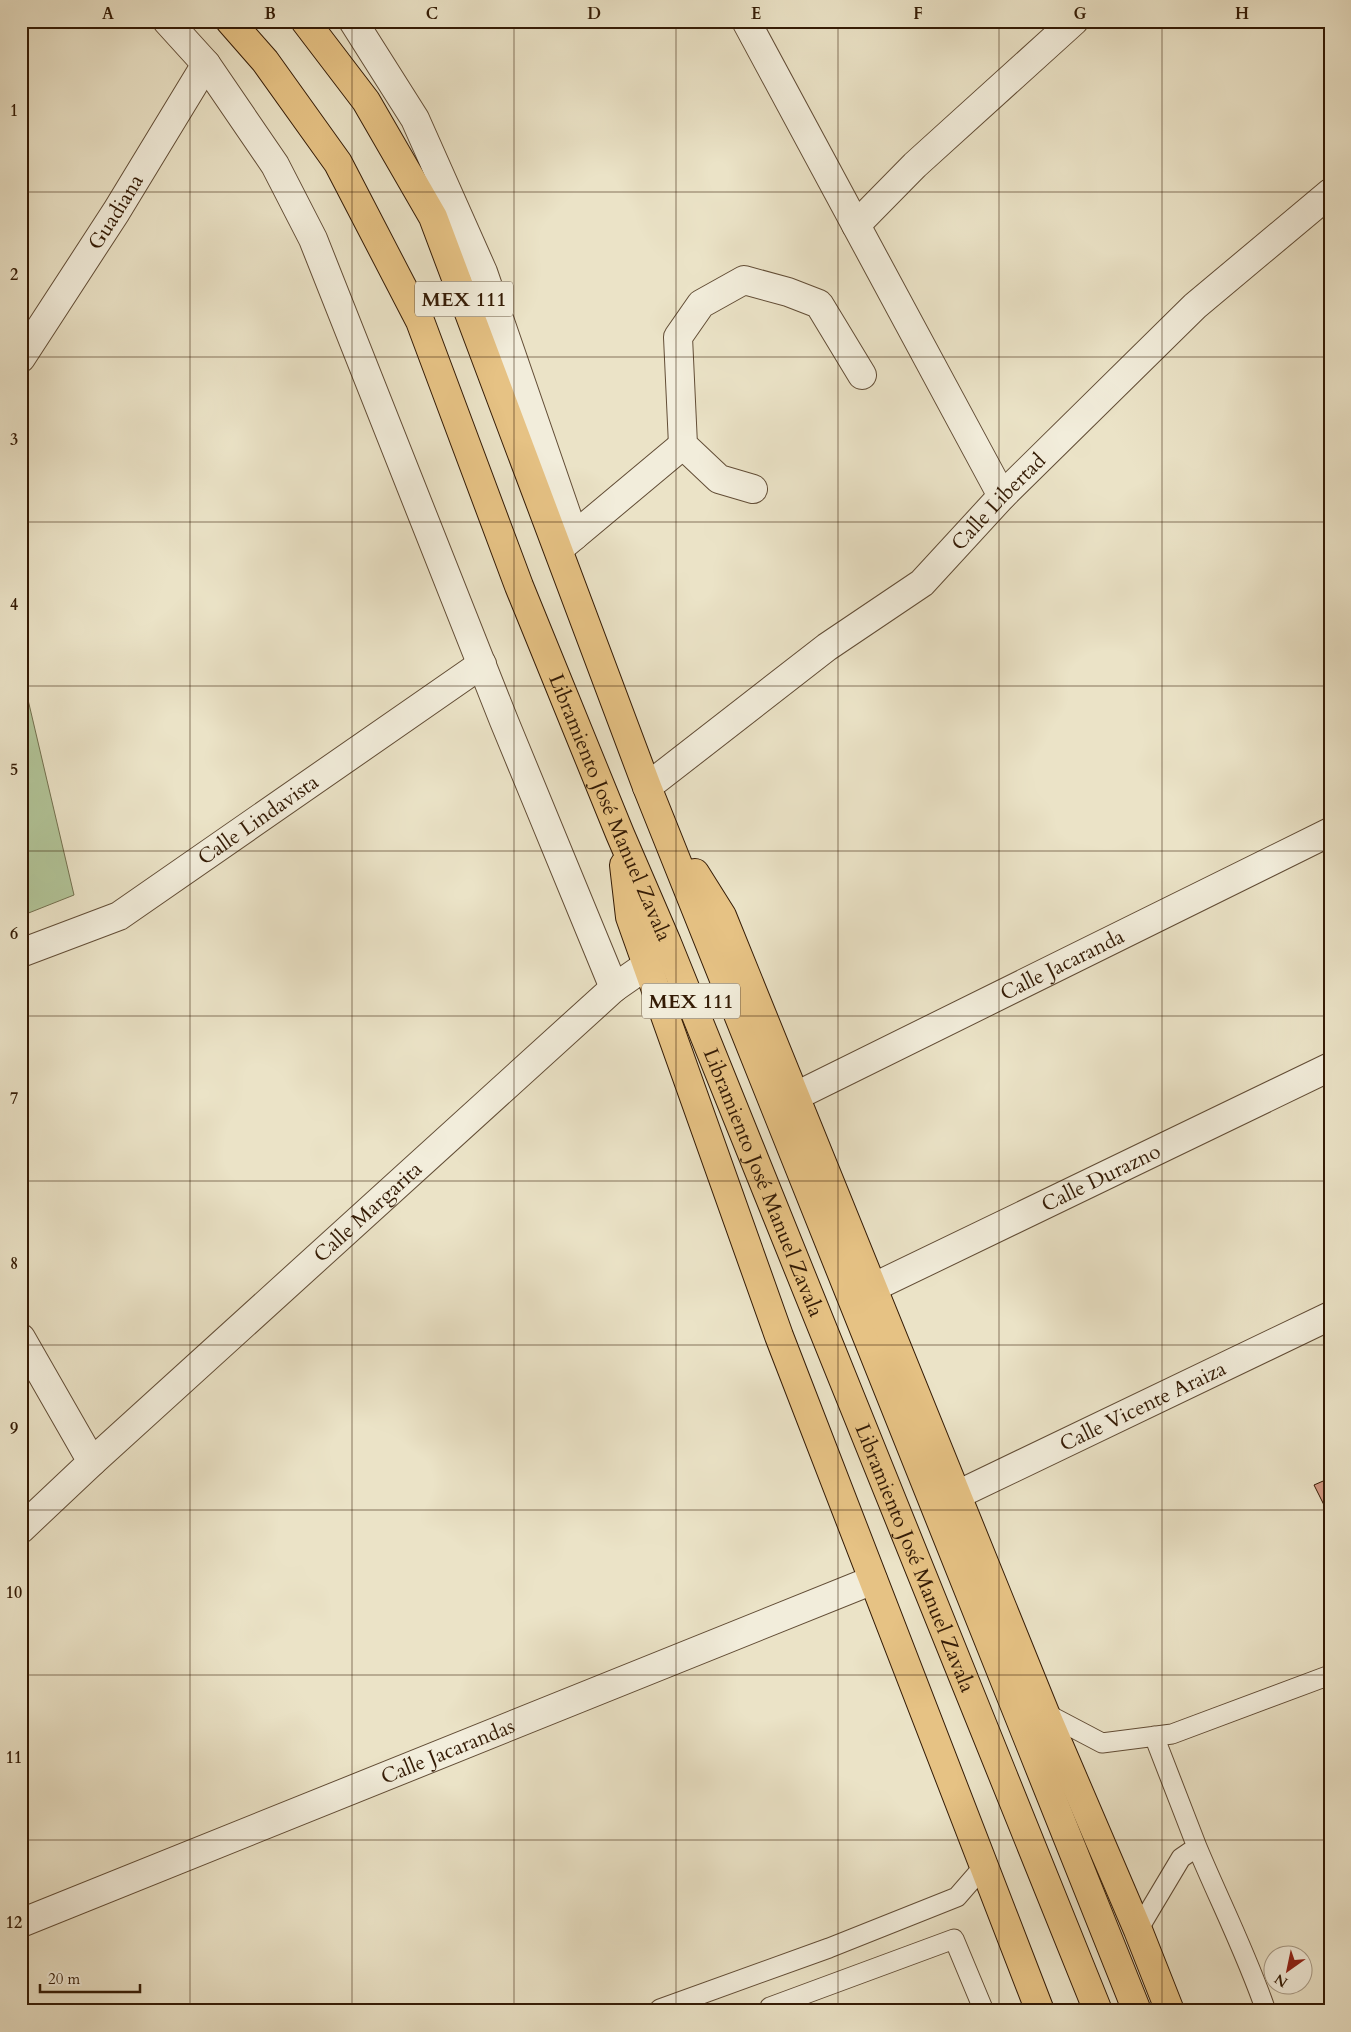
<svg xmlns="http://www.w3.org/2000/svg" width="1351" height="2032" font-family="Cardo,serif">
<rect width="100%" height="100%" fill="#ebe3c7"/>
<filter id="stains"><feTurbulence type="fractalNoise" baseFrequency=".004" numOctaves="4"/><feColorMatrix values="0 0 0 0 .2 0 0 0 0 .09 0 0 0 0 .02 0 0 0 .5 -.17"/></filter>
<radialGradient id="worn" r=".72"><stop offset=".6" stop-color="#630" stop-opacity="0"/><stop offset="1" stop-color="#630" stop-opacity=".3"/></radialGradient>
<path fill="#b2c599" stroke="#73704f" d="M21 670 74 895 21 916Z"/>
<path fill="#d79d88" stroke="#341b05" d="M1330 1478V1517L1314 1485Z"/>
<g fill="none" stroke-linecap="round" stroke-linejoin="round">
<defs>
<path id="lane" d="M1045 1713 1102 1743 1172 1734 1330 1675
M1154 1736 1197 1847
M1138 1930 1181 1858 1197 1847C1220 1902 1247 1955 1266 2011
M658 2011 660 2009 829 1948 957 1897 984 1866
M772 2011 770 2007 954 1939 984 2011"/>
<g id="street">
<path d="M167 21 206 64 275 165 313 239 504 721 614 988"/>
<path d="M353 21 415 119 483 272 574 536"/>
<path d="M746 21 1002 496"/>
<path d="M856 225 915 165 1074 21"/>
<path id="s1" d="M21 358 116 212 206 64"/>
<path d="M753 489 719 479 683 445 678 337 701 304 744 280 788 292 819 304 862 375"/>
<path d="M561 547 683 445"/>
<path id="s2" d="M647 787 827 647 922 583 1002 496 1195 306 1330 193"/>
<path id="s3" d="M21 953 119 916 482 664"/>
<path id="s4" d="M794 1097 1330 832"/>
<path id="s5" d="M872 1288 1330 1067"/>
<path d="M21 1338 92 1462"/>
<path id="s6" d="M957 1495 1330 1316"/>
<path id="s7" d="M21 1529 92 1462 614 988 647 965"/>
<path id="s8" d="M21 1923 873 1580"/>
</g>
<g id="primary">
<path id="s9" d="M230 21 265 61 338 163 420 321 519 586 620 834 667 943 1098 2011"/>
<path d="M305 21 366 101 433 217 647 787 1137 2011"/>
<path d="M624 865 630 917 779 1336 1040 2011"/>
<path d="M695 873 722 916 1045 1713 1138 1930 1170 2011"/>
</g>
</defs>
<use href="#lane" stroke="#624d36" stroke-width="21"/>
<use href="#street" stroke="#624d36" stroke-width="30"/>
<use href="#primary" stroke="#341b05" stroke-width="30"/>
<use href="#lane" stroke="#f2eddb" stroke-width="19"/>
<use href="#street" stroke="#f2eddb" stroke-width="28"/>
<use href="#primary" stroke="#e6c284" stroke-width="28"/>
</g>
<path fill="none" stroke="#341b05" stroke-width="1" stroke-opacity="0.55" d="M190 21V2011M352 21V2011M514 21V2011M676 21V2011M838 21V2011M999 21V2011M1162 21V2011M21 192H1330M21 357H1330M21 522H1330M21 686H1330M21 851H1330M21 1016H1330M21 1181H1330M21 1345H1330M21 1510H1330M21 1675H1330M21 1840H1330"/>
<g text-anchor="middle" stroke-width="5" stroke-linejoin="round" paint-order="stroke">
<g fill="#f2eddb" stroke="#6d5a45" stroke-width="1">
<rect x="415" y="281.5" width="98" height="35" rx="4"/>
<rect x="642" y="983.5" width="98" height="35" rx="4"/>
</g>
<g font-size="20" font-weight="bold" fill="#341b05">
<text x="464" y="306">MEX 111</text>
<text x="691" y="1008">MEX 111</text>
</g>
<g font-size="21" fill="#341b05" stroke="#f2eddb">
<text dy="7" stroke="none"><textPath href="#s1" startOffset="174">Guadiana</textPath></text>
<text dy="7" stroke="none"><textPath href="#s2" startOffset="454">Calle Libertad</textPath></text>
<text dy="7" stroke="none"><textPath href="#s9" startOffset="879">Libramiento José Manuel Zavala</textPath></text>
<text dy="7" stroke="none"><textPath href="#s3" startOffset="274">Calle Lindavista</textPath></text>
<text dy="7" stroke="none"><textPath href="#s4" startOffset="299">Calle Jacaranda</textPath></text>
<text dy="7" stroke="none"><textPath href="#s5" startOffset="254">Calle Durazno</textPath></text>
<text dy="7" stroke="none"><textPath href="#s9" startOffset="1284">Libramiento José Manuel Zavala</textPath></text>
<text dy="7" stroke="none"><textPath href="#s7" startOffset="470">Calle Margarita</textPath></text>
<text dy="7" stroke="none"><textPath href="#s6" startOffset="206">Calle Vicente Araiza</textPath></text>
<text dy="7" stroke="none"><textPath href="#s9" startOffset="1689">Libramiento José Manuel Zavala</textPath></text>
<text dy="7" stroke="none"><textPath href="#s8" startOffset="460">Calle Jacarandas</textPath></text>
</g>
</g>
<rect width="1351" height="2032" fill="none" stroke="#ebe3c7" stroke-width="55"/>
<g transform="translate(1288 1970) rotate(213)"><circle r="24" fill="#f2eddb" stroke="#a69985"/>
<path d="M0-4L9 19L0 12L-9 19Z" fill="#8f2418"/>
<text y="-8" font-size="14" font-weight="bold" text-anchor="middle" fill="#341b05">N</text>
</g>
<path d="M40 1984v8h100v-8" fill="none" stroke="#341b05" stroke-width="2.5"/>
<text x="48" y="1984" font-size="15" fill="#341b05" stroke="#f2eddb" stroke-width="4" paint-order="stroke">20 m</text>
<rect x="28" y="28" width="1296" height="1976" fill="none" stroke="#341b05" stroke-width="2"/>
<g font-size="16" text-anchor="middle" font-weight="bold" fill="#341b05">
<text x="108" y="19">A</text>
<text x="270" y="19">B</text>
<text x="432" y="19">C</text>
<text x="594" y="19">D</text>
<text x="756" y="19">E</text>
<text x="918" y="19">F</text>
<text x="1080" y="19">G</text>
<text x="1242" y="19">H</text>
<text x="14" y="116">1</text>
<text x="14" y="280">2</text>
<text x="14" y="445">3</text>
<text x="14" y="610">4</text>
<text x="14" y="775">5</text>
<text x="14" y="939">6</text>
<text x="14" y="1104">7</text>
<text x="14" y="1269">8</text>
<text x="14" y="1434">9</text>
<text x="14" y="1598">10</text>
<text x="14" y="1763">11</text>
<text x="14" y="1928">12</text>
</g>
<rect width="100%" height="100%" filter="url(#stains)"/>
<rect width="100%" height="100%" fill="url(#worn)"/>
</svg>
